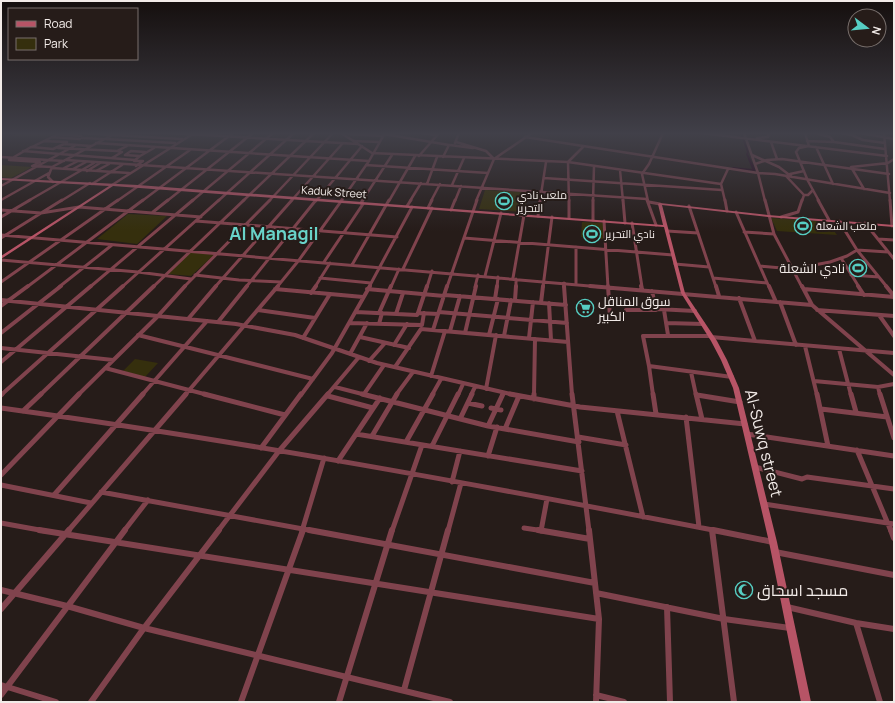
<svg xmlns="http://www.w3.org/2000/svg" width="895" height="703" font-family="Manrope,Cairo,sans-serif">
<rect width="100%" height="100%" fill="#261c19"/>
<path fill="#352f0d" d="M18 133H56L45 138 11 136Z
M1 165 32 167 11 178 1 177Z
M485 190 527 192 525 212 479 209Z
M128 214 167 216 137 244 97 239Z
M771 218 828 222 837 235 777 231Z
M582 222 603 223V239L581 237Z
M191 252 214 255 191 276 168 274Z
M135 359 158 363 145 377 123 371Z"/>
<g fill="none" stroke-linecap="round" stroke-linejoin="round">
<path fill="#220018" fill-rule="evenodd" d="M740 133H742L749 152 748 154 756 170 755 171 733 169 731 168 733 167 752 169 746 154 747 152Z"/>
<path stroke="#80434d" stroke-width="2.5" d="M60 133 44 141 67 142
M86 133 111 135
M170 133 358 144
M341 133 372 153 568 162 721 184 725 201
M422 133 437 135
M702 133 887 156
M744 133 758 173 775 174 890 193
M805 133 809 146 799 148 796 152 808 181 819 201
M816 133 830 137 834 142
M842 133 852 135 863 140 885 143
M861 133 894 139
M884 133 890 201
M57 134 81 136
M349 134 383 136
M384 134 449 145 443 157
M113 135 182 139
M52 137 80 139
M525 137 758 173 765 201
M82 138 103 139
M757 138 768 137 769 133
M106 139 175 143
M354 141 379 142
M807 141 834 142 885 149
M456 142 486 151 494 159
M771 142 777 159
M96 143 369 161
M455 143 459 133
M450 145 473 148
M32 147 44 141
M816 147 833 184
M58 148 117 151
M23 151 135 160 140 156
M145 152 131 151 125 155 140 156 154 148
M752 155 779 167 792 177
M419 156 439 133
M1 157 64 161
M112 158 122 152 117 151 127 146
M66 160 647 199
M134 161H143L136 166
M755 164 767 160 782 159 889 174
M366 165 488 173
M52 167 32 166 40 162 9 160 31 147 53 149 64 144 91 146
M52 168 129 173
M64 168 78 161
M73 169 86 162
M620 170 623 201
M87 171 100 163
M96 171 109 164
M790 174 804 171
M786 176 804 195 802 201
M544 178 722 190
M53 182 48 177 52 167 116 133
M92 184 122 165
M427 184 437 157
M721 184 728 169
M112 185 191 135
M452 185 464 158
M1 186 76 145
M864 189 851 167 888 163 894 159
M804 195H808L813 190
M1 200 49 173
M28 201 94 163
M61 201 90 183
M117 201 190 150
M142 201 233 133
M167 201 253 133
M192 201 273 133
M218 201 294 133
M243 201 314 133
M269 201 333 133
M291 201 343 143
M316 201 362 146
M341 201 369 161 385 133
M362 201 392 155
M389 201 415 156
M410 201 421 183
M431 201 440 184
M455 201 461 186
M476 201 494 159 532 133
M540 201 546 162
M569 201 568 162 583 147
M593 201 594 166
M648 201 642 174 649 164 663 133"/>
<path stroke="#80434d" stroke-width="3" d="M569 200V218
M623 200 625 223
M647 200 656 225
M725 200 727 211
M765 200 774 234 802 287
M818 200 829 220
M890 200 892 226
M649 202 660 204
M361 203 363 200
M407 206 411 200
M689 206 716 287
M428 208 432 200
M1 210 41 213 79 207 201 217
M451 210 455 200
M153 212 168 200
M736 212 769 287
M538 216 540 200
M1 217 30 200
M781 217 798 212 802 200
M593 220V200
M196 221 397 237
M604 221 608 287
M839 221 857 250 887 287
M632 223 642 287
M865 223 894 259
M667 231 698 233
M744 232 774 234
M1 235 601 287
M1 238 62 200
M464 238 673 255
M878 239 894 240
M576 247V283
M841 258 859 287
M1 260 138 272 191 279
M324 262 363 204
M675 264 709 267
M352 265 389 200
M760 266 793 269 830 262 847 256 857 250 888 252
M403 269 432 208
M195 275 239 280 281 282
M851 275 879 277
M485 276 501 213
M320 278 371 283
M513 278 524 215
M713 278 767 283
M1 282 118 200
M564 283V287
M27 287 143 200
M59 287 112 245
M90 287 193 200
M122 287 219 200
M153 287 244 200
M184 287 270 200
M215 287 292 200
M246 287 316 200
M277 287 299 260 342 200
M315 287 330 263
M369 287 412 207
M391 287 399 269
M427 287 432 271
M447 287 477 200
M475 287 478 275
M497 287 498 277
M516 287V279
M543 287 552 217"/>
<path stroke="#80434d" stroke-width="4" d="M564 286 572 395
M590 286 812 305
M608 286 610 318
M641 286 642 290
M716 286 719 296
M769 286 776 302
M802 286 812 305 894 375
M858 286 864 295
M886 286 894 296
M275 289 363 297
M367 289 444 296
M804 289 894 297
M311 293 316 286
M445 295 566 305
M739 298 755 341
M495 299 497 286
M1 300 236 324 295 335 377 363 515 395
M515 300 516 286
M780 302 796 345
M541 303 543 286
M549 303 551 340
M1 306 28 286
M657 309 695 311
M258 310 315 318
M626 310H656L652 291
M664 310 668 335
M817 310 894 316
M356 312 417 315 418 313 438 314
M439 312 567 323
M379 313 391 286
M418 313 427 286
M396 314 403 293
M879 315 894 336
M188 319 216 286
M218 322 247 286
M349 323 422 325 424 313
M666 323 703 324
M379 324 382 313
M433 330 447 286
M450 331 460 296
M1 333 61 286
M465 333 476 286
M138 335 313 379
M489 335 498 299
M504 336 511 300
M360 337 409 348
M711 337 894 353
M303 338 330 294
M529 338 533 302
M394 345 407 324
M805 346 817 395
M1 348 113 360
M839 349 851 395
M350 354 367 323
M369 361 385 343
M1 362 91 286
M649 366 643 336H710
M395 367 421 329 568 342
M105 368 208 395
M691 372 696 395
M431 376 445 331
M814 381 878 387 894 384
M335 387 366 395
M878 387 880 395
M486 389 496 335
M364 394 384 365
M1 395 123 286
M40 395 154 286
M78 395 157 317 185 286
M142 395 207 321
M185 395 278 286
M301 395 332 353 370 286
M327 395 359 357
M396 395 413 372
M432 395 441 379
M458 395 463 384
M471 395 475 387
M502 395 503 393
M534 395 535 339
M653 395 649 366 732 377"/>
<path stroke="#80434d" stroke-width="5" d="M204 394 285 415
M362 394 488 426 579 442
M510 394 580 407 745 424
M572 394 589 531
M653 394 656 414
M696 394 702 419
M817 394 828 446
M851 394 856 412
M880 394 894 438
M1 395 2 394
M697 395 740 402
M328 396 373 408
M534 399V394
M468 403 482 406
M1 408C241 441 480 485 718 531
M491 408 501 410
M821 409 887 417
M23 411 41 394
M617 411 643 517
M686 417 699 527
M460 419 472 394
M488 426 503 394
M505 429 519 396
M356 434 582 471
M747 434 894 456
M372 436 397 394
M578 437 626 445
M406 442 433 394
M432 446 458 394
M261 448 301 394
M857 450 891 531
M488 456 497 427
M338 461 380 398
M755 467 802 479 807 477 894 489
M1 475 79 394
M452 482 460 451
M1 485 91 503
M101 492 314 531
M54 495 143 394
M764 504 894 524
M1 523 45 531
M524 528 544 531
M68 531 186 394
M124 531 148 500
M218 531 279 451 328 394
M302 531 324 458
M392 531 422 445
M448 531 461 483
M541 531 547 499"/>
<path stroke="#80434d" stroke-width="6" d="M39 530 599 619
M309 530 595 583
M538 530 590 539
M589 530 599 619 596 702
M712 530 734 702
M713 530 773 542
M891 530 894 538
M775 552 894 575
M1 590 67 606 144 628 450 702
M596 593 724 619 790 628
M667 607 670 702
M787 607 856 623 894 629
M1 609 69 530
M856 623 880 702
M1 685 56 702
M404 690 448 530
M1 695 125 530
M596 695 624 702
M91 702 144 628 219 530
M241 702 303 530
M339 702 392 530"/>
<path fill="#b75466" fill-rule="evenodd" d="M1 178 138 185 663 225 658 204 660 203 768 215 894 225V227L768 217 662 205 685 293 717 341 727 360 739 388 777 542 811 702H801L769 542 733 388 721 360 711 341 681 293 664 227 113 186 1 259V256L109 186 1 180Z"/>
</g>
<linearGradient id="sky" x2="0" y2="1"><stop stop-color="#150f0e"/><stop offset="0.58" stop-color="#414049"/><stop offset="1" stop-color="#414049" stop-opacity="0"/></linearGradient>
<rect width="895" height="231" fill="url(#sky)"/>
<defs>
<symbol id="stadium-ring" viewBox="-11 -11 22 22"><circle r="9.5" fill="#261c19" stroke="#56cec3" stroke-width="1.5"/><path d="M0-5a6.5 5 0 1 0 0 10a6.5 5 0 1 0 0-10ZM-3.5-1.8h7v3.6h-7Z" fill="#56cec3"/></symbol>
<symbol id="supermarket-ring" viewBox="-11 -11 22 22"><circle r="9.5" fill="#261c19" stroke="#56cec3" stroke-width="1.5"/><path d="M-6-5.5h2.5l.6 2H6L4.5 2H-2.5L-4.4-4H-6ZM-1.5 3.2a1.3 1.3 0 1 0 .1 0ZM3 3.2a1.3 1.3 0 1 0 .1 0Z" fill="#56cec3"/></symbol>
<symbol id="mosque-ring" viewBox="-11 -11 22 22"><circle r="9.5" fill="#261c19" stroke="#56cec3" stroke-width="1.5"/><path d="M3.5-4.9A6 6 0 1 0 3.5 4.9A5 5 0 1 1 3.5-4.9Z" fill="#56cec3"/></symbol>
</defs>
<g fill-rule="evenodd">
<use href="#stadium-ring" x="494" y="191" width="20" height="20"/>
<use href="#stadium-ring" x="793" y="216" width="20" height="20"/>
<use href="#stadium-ring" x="582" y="224" width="20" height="20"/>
<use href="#stadium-ring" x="848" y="258" width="20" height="20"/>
<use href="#supermarket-ring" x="575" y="298" width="20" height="20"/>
<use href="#mosque-ring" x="734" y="580" width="20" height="20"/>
</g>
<g text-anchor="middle" stroke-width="4" stroke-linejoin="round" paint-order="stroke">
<g font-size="11" fill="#f2ebe8" stroke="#261c19">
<text transform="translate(334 192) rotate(4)" y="4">Kaduk Street</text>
</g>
<g font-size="11" fill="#f2ebe8" stroke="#261c19" text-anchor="start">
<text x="517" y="199">ملعب نادي<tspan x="517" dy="13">التحرير</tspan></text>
<text x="816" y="230">ملعب الشعلة</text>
<text x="605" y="238">نادي التحرير</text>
</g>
<g font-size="13" fill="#f2ebe8" stroke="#261c19" text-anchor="end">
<text x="845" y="273">نادي الشعلة</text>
<text x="598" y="306" text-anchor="start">سوق المناقل<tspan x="598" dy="15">الكبير</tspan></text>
</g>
<g font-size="16" fill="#f2ebe8" stroke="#261c19">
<text transform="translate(764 443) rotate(76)" y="6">Al-Suwq street</text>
</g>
<g font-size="16" fill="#f2ebe8" stroke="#261c19" text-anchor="start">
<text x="757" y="596">مسجد اسحاق</text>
</g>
<g font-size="18" font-weight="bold" fill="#69d3c9" stroke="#261c19">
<text x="274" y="240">Al Managil</text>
</g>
</g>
<rect width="895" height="703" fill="none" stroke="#f2ebe8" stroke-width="4"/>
<rect x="8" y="8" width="130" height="52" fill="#261c19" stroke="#786f6c"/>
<rect x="16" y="21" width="20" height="6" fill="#b75466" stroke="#786f6c"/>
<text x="44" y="28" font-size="12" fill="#f2ebe8">Road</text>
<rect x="16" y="38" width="20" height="12" fill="#352f0d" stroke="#786f6c"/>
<text x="44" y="48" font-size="12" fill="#f2ebe8">Park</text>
<g transform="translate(867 28) rotate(106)"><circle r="19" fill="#261c19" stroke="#786f6c"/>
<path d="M0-3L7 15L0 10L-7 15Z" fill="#56cec3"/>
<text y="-6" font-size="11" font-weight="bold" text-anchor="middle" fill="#f2ebe8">N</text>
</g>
</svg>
